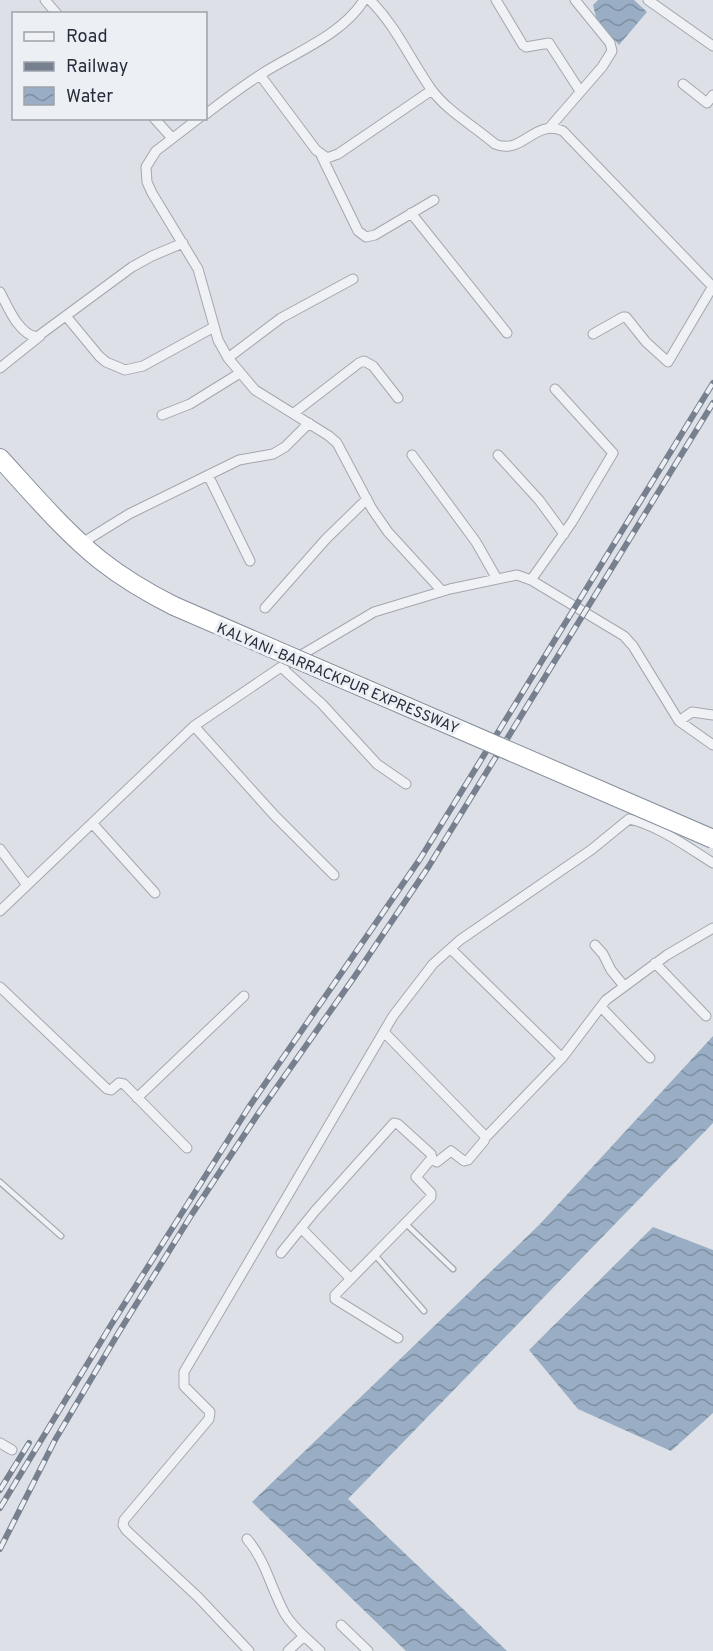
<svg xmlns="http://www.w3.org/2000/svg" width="713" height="1651" font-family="Overpass,sans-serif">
<defs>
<pattern id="water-waves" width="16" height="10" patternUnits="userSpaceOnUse" patternTransform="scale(1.5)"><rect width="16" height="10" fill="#99aec4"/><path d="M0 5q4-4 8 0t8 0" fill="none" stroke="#7d8ea0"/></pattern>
</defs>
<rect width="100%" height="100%" fill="#dde0e6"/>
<path fill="url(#water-waves)" d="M598 0H634L647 12 619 45 597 21 593 5Z
M713 1036V1123L348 1499 507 1651H406L252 1502 540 1224Z
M653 1227 713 1250V1413L671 1451 578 1409 529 1350Z"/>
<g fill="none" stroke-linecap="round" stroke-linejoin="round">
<defs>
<path id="lane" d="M0 1182 61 1236
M405 1223 453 1269
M375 1255 424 1311"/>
<path id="street" d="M45 0 57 14
M370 0C396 26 410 59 431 89 447 111 474 126 495 144 522 156 535 118 563 131L713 287
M496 0 523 45 526 47 549 43 580 91
M648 0 713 46
M260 75 316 150 327 158 338 154 432 90
M683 84 707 103 713 95
M206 114C224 100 243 86 263 73 296 52 342 35 364 0
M154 118 172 138
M199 118 156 151 146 167 147 182 152 193 198 269 218 340 228 358 255 390 329 436 337 443 372 509 388 532 442 591
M550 127 602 67 612 51 610 43 575 0
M321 155 358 231 366 237 375 235 434 200
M411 213 507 333
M0 292C8 307 19 335 37 337L132 267 152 256 183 243
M66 316 99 356 106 362 125 370 143 366 214 327
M593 334 623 317H626L646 342 668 362 713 286
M228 358 281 318 353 279
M0 368 40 336
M294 413 359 363 364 361 373 366 398 398
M162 415 190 404 240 373
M412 455 476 542 497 579
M498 455 539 500 564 534
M208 475 250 561
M82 543 129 514 239 460 273 454 285 447 309 423
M531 580 572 522 613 453 555 389
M265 608 326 539 367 499
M281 667 322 704 377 764 406 784
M679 721 692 712 713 715
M194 726 275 816 334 875
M92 823 155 893
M0 849 27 885
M0 911 194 726 281 667 374 612 450 589 517 575 531 580 624 636 633 646 679 721 713 745
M595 945 603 954 611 970 624 986
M451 949 562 1058
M655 963 706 1016
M0 987 107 1089 111 1090 119 1083 124 1084 187 1148
M601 1007 650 1058
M384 1032 484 1135 487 1136 562 1058 606 1000 667 955 713 928
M137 1098 244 996
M301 1228 351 1279
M281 1253 315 1211 394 1123 398 1124 431 1154 432 1159
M398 1338 335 1299V1295L431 1197V1193L416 1177 431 1159 437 1162 451 1151 464 1161 468 1160 484 1141 486 1136
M0 1443 12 1450
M247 1539C266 1561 271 1589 285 1614 294 1629 308 1639 320 1651
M341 1625 368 1651
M249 1651 198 1597 126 1530 123 1525 124 1520 209 1419 210 1412 184 1386V1372L393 1016 433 964 460 940 591 850 629 819C656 824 689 848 713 863
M288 1651 304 1636"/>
<path id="highway" d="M0 458C32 493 63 530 100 560 123 578 148 593 174 606"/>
</defs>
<use href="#lane" stroke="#a3a7af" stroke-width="7"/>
<use href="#street" stroke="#a3a7af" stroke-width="11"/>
<use href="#highway" stroke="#858e9b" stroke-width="20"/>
<use href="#lane" stroke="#eff1f4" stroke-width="4.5"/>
<use href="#street" stroke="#eff1f4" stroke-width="9"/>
<use href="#highway" stroke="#fff" stroke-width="18"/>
<defs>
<path id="rail" d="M0 1490 29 1443
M0 1508 111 1325 249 1107 420 859 713 383
M0 1549 55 1440 119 1332 192 1214 258 1114 355 976 429 866 713 403"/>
</defs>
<use href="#rail" stroke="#77808e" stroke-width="6"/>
<use href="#rail" stroke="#eceff4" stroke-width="4" stroke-dasharray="11" stroke-linecap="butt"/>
<defs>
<path id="highway-bridge" d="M174 606 713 839"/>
</defs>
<use href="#highway-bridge" stroke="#858e9b" stroke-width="20" stroke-linecap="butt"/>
<use href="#highway-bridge" stroke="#fff" stroke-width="18"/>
</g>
<g text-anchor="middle" stroke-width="6" stroke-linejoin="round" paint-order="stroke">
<g font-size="15" fill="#272e3b" stroke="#eceff4">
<text transform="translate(338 678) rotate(23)" y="5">KALYANI-BARRACKPUR EXPRESSWAY</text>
</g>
</g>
<rect x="12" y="12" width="195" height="108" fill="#eceff4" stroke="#9da2aa" stroke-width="1.5"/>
<rect x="24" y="32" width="30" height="9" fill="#eff1f4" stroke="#9da2aa" stroke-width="1.5"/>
<text x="66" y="42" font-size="18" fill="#272e3b">Road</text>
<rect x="24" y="62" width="30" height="9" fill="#77808e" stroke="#9da2aa" stroke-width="1.5"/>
<text x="66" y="72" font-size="18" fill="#272e3b">Railway</text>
<rect x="24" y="87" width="30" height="18" fill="url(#water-waves)" stroke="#9da2aa" stroke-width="1.5"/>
<text x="66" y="102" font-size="18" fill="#272e3b">Water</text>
</svg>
